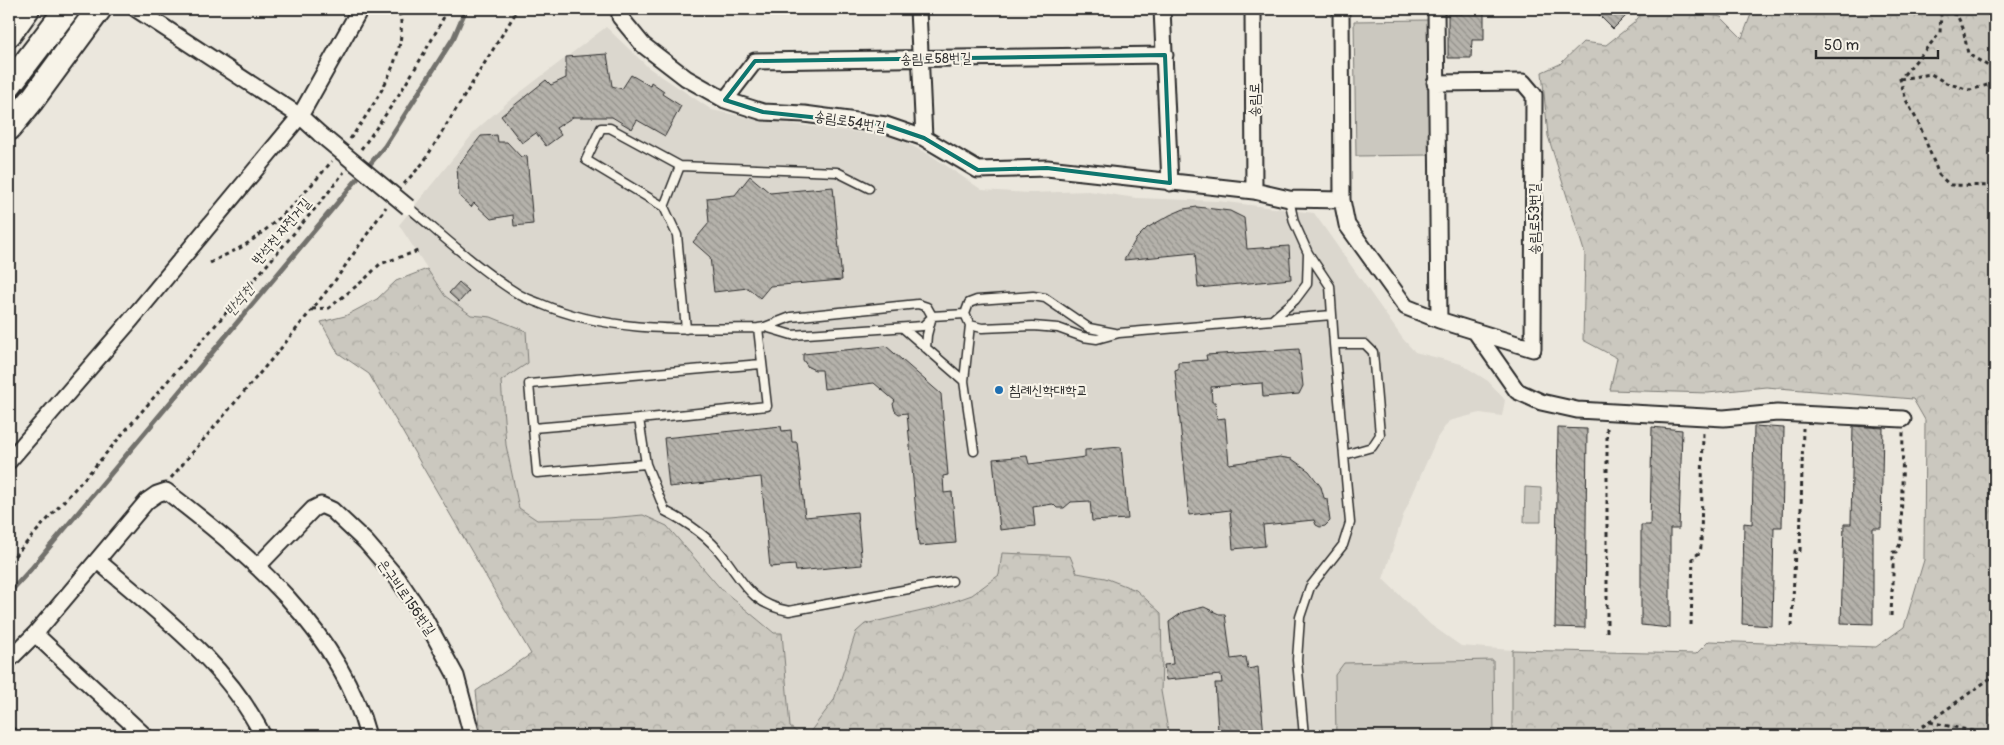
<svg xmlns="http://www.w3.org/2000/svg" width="2004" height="745" font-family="Pangolin,'Poor Story',sans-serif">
<defs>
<pattern id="forest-crowns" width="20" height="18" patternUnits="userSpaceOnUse" patternTransform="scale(1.25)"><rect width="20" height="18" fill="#cbc8bf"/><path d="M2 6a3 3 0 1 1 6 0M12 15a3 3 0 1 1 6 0" fill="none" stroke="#aeaca4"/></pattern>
<pattern id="building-back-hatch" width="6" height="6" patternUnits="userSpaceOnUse" patternTransform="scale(1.25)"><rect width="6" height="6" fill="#b5b2ab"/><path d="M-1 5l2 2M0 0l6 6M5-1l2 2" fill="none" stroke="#93918b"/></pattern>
</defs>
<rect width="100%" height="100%" fill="#ebe7dd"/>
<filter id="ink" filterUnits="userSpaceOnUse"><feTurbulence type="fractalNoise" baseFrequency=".02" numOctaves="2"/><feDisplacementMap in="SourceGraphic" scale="10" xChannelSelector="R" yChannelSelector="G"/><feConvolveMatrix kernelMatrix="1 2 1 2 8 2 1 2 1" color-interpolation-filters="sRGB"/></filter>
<g filter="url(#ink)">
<path fill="#dbd7ce" d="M606 27 649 68 712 110 759 120 895 137 932 156 982 190 1029 193 1089 191 1136 198 1218 201 1314 213 1403 339 1415 352 1461 364 1488 381 1505 400 1502 416 1480 413 1449 421 1437 438 1403 516 1383 579 1431 625 1461 646 1512 650V736H1169L1161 691 1162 661 1160 612 1105 578 1077 573 1002 553 999 575 972 595 935 608 865 624 856 633 834 700 807 736H802L790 727 782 633H774L720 588 667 526 643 515 609 518 537 520 519 508 506 445 501 381 528 363 491 317 471 315 445 296 399 225 476 130 509 101Z"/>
<path fill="#cbc8bf" stroke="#7b7a75" d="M1428 20 1430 155 1356 156 1354 21Z
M1525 487 1541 488V522H1524Z
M1493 660 1494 736H1336L1335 675 1344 663Z"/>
<path fill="url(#forest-crowns)" stroke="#7b7a75" d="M1645 9H1680L1721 17 1742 38 1753 9H1995V736L1928 732 1923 736H1512V650L1696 654 1709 641 1876 647 1904 627 1924 560 1925 420 1913 399 1766 387 1708 393 1610 390 1617 358 1583 340 1585 254 1548 136 1542 72 1560 64 1583 42 1606 45 1634 23Z
M427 269 445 296 471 315 491 317 526 331 528 363 501 381 506 445 519 508 537 520 609 518 643 515 667 526 720 588 774 633H782L790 727 802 736H481L476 691 531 654 369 374 338 353 321 322 345 316 377 299 396 281Z
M1002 553 1070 556 1077 573 1105 578 1136 590 1161 613 1162 661 1161 691 1169 736H807L834 700 856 632 865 624 935 608 972 595 999 575Z"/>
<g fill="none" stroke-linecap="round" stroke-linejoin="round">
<path stroke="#72716c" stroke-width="5" d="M9 593 31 569 385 146 454 37 466 9"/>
</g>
<path fill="url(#building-back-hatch)" stroke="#2b2b2b" d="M1462 9H1484V40H1472L1471 58H1448V14H1462Z
M1593 9H1633L1613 29Z
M607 54 612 86 622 89 631 75 650 86 651 82 664 91 662 94 681 106 665 136 637 120 632 129 612 117H573L556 128 561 135 546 146 536 133 522 143 501 116 546 80 551 85 566 78V57Z
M497 135 498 142H507L521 157 527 156 533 224 514 226 513 215 491 219 474 203 471 207 459 196 457 167 481 136Z
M750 176 770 193 833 187 842 280 770 286 760 298 748 288 714 292 710 257 693 242 709 223 707 198 735 195Z
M1197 207 1230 211 1244 218 1247 249 1289 246 1291 279 1198 288 1195 253 1124 260 1136 239 1147 228 1170 215 1184 209Z
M459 282 469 291 459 302 449 293Z
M886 346 941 394 948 475 943 476 944 493 952 492 956 543 919 546 907 413 899 414 895 411 893 404 895 401 874 383 824 389 822 370H815L808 367 803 360V354Z
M1299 349 1303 386 1299 394 1263 397 1262 383 1211 387 1212 402H1215L1217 419 1225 418 1229 464 1280 457 1292 459 1309 471 1321 487 1324 498 1327 499 1330 521 1325 526 1320 527 1316 525 1314 520 1263 525 1265 546 1233 549 1230 510 1189 515 1175 370 1178 369V362L1207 360 1206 355Z
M781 426 782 431 791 430 792 442H797L805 517 857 512 862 565 796 571 795 565 770 567 761 477 669 487 664 438Z
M1754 426 1784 428 1782 527H1774L1772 626 1742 624 1744 523 1752 524Z
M1853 426 1883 428 1881 528H1873V624L1841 623 1844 524H1851Z
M1652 427 1682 430 1679 529H1670V628L1641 625V525H1650Z
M1558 428 1587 429 1585 628 1555 627Z
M1121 447 1128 519 1092 521 1090 501 1071 502 1064 508H1057L1053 504 1033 507 1035 526 1000 530 993 459 1027 456 1029 464 1085 457V450Z
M1204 607 1219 614H1225L1231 659 1246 657 1248 669 1258 667 1264 736H1193L1192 734 1218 731 1215 683H1222L1221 675 1166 680 1164 665 1173 664 1169 622 1183 612Z"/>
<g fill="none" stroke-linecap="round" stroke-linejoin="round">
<defs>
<path id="lane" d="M1289 199 1294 222 1308 253 1330 286 1334 344 1350 523 1343 545 1310 587 1300 617 1297 660 1304 736
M408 207C443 236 477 268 515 292 522 297 531 300 539 303 608 333 684 329 758 328L765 327 791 317 918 304 927 307 932 316 927 335 926 348
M664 207 586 160 601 128H610L680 166
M932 316 965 314
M1272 320 1295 300 1307 284 1308 253
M970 325 982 328 1033 326 1058 328 1083 337 1097 339 1119 333 1332 315
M765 327 792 335 923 326 931 318
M758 328 767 406 639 419 646 464 665 511C687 522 708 536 723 556 744 583 751 604 789 611L952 581
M903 328 964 381
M686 329 677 235 664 207 680 166 837 172 869 188
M1334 344H1365L1373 352 1380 435 1372 447 1344 455
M533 428 639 419
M974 451 964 381 970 325 965 314 969 303 977 300 1033 296 1045 298 1089 328 1115 333
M646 464 537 473 529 384 761 364"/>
<path id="street" d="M136 9 300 116 321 135
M620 9V17L643 45 686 78 725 100 763 112 804 114 886 125 924 138 978 170 1047 168 1254 191 1289 199 1342 200 1347 225 1406 307 1439 320 1436 9
M918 9 924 138
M1162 9 1170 183
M1253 9 1254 191
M1341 9 1342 200
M1435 83 1523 82 1534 95 1533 349 1439 320
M725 100 755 61 1165 55
M1475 331 1517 391 1541 402 1577 410 1724 418 1777 413 1903 419
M9 461 130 321 300 116 360 9
M98 561C158 613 227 663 263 736
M257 567 313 509 321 505 332 510 366 542 398 579 425 619 456 676 472 736
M35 634 145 736
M9 660 35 634 147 501 157 494 166 491C249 554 340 631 368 736
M9 735 10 736"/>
<path id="primary" d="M9 34 27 9
M9 85 67 9
M9 128 32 100 99 9"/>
</defs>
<use href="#lane" stroke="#2b2b2b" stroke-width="11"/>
<use href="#street" stroke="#2b2b2b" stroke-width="19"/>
<use href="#primary" stroke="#2b2b2b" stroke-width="28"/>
<path stroke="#2b2b2b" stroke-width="3" stroke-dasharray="4 4" stroke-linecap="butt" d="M1995 67H1990L1968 54 1963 28 1957 15 1941 12 1940 33 1900 79 1906 100 1919 124 1939 175 1950 185 1995 186
M1900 79 1931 74 1946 83 1970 90 1991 84 1995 79
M350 139C373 107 413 49 398 9
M361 149C394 105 423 58 448 9
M404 184 423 163 518 9
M210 263C222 256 236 251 248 243 280 221 307 191 332 161
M312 309 329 308 365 279 380 264 418 251
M171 478 282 347 334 282 386 207
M9 562 91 471 324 198 344 172
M1891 616 1892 590 1893 587V552H1896L1901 542 1903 432
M1691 625 1693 556C1700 555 1701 550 1701 544L1703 432
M1792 626 1795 551H1800L1803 428
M1607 632V427
M1930 722 1995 736
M1909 736 1995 675"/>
<use href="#lane" stroke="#f7f3e8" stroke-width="8"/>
<use href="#street" stroke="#f7f3e8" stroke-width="15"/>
<use href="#primary" stroke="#f7f3e8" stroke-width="24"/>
<defs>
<path id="street-bridge" d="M321 135 408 207"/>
</defs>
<use href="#street-bridge" stroke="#2b2b2b" stroke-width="19" stroke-linecap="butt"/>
<use href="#street-bridge" stroke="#f7f3e8" stroke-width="15"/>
</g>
</g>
<path fill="none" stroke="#0f766e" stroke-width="4" stroke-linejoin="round" d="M1165 55 1170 183 1047 168 978 170 924 138 886 125 763 112 725 100 755 61Z"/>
<circle fill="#1f6fb2" stroke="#f7f3e8" stroke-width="2" cx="999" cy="390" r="5"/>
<g text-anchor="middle" stroke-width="4.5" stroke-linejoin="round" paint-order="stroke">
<g font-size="14" fill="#2b2b2b" stroke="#f7f3e8">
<text transform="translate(936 58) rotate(-1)" y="5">송림로58번길</text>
<text transform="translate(1254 100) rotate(-90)" y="5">송림로</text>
<text transform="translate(850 121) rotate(9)" y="5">송림로54번길</text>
<text transform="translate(1534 219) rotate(-90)" y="5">송림로53번길</text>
<text transform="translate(281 231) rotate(-50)" y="5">반석천 자전거길</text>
<text transform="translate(407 597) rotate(55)" y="5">은구비로156번길</text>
</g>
<g font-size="14" fill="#2b2b2b" stroke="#f7f3e8" text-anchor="start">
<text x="1009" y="395">침례신학대학교</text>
</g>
<g font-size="15" font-style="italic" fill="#555451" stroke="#f7f3e8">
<text transform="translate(239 300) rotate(-50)" y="5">반석천</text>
</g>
</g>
<rect width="2004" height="745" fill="none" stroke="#f7f3e8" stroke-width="30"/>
<rect x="15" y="15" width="1974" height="715" fill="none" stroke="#2b2b2b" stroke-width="2" filter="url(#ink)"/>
<path d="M1816 50v8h122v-8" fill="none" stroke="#2b2b2b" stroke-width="2.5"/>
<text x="1824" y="50" font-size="15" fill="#2b2b2b" stroke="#f7f3e8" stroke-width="4" paint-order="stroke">50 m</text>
</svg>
